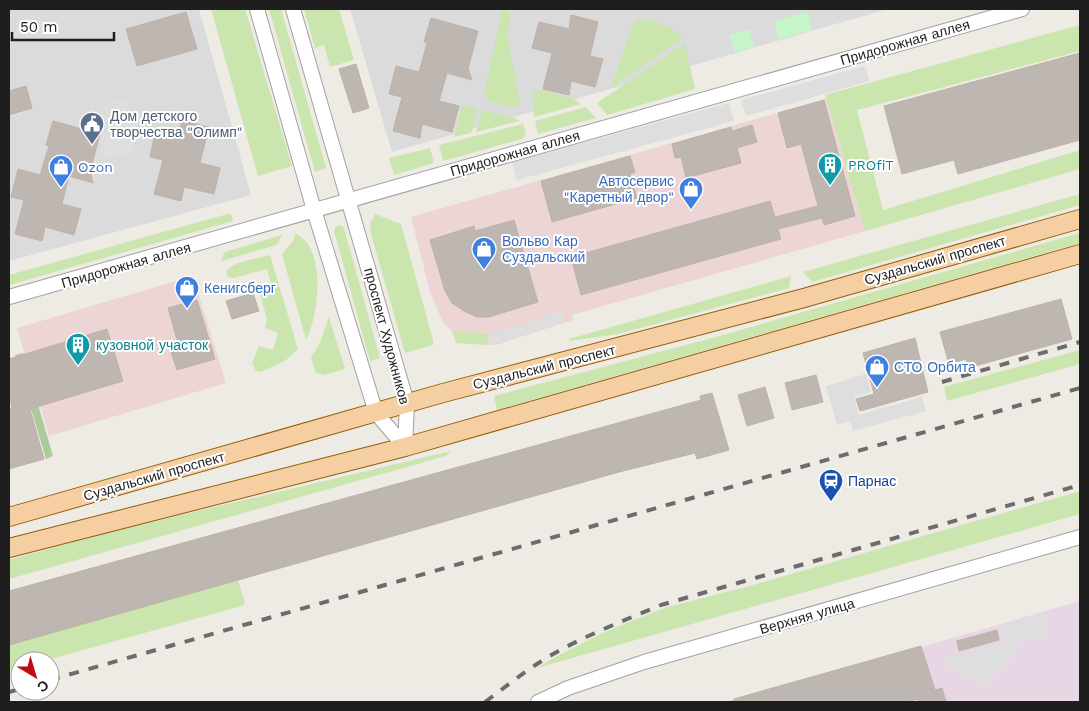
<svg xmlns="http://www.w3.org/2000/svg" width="1089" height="711" font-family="'Work Sans',sans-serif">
<rect width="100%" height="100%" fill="#eeebe5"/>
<path fill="#dcdbdb" d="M9 9H199L251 195 9 261Z
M350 9H888L392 152Z"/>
<path fill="#eed5d5" d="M826 99 865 231 572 315 573 320 496 345H487V334L452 331 443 323 430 292 411 217Z
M193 276 226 383 49 436 17 328Z"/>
<path fill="#e7d7e4" d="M1080 601V702H724L787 683 793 684Z"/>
<path fill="#cbe5ae" d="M211 9H245L292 166 258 176Z
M269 9H281L326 168 315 172Z
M304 9H339L354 60 330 67 324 45 315 48Z
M502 9H508L510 15 508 40 520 103 518 107 515 108C505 106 488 105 484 95Z
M639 19C650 19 679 29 683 38L611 88 632 25Z
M1080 25V51L857 110 883 210 1080 150V169L865 231 825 95Z
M685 43 695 89 607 115 597 103Z
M540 90 572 98 581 104 534 117 532 95 534 92Z
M462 105 478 109 471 133 454 137Z
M586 107 596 118 538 134 535 121Z
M483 110 515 118 520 121 476 132Z
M523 124 526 134 522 139 443 161 439 145Z
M430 148 434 163 394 175 389 158Z
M1080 194V205L812 282 803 272Z
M231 213 233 221 9 285V275Z
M375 214 401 224 433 340V345L405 353 371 234 370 224Z
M340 225 344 228 380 358 370 361 334 231 335 227Z
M295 233C300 236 306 240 309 246 323 269 318 317 306 340L282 254 293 241Z
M1080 233V243L497 410 494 396 723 335Z
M282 235 277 245 221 261 224 253 228 251Z
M270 255 298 349 286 360 261 372 256 371 252 363 259 346 273 350 278 333 265 328 267 319 258 287 271 284 267 269 233 278 228 277 226 272C234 260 257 259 270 255Z
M791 276 789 288 618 334 570 341 569 339Z
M329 317 345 369 324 375 316 373 311 358 320 342Z
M452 331 488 334 487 345 456 343Z
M1080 350V364L947 401 944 387Z
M451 451 446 456 9 579V560L101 534Z
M1080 491V514L537 668 559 655 607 631 664 608 753 585Z
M238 580 245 603 242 606 43 661H20V668L9 671V645Z"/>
<path fill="#abcb9c" d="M23 353 53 456 46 459 15 355Z"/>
<path fill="#c4f6c7" d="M807 12 812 30 779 39 774 21Z
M749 29 754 47 735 52 730 35Z"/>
<path fill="#dedede" d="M865 66 869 81 746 116 741 100Z
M130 98 129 112 141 111 133 154 97 160 103 132V108L110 102Z
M729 103 734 121 517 180 512 162Z
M562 311 564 321 496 344H488L489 335Z
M866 374 871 392 854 397 859 415 922 397 926 411 853 431 850 421 837 425 826 386Z
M1044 615 1048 634 1017 645 1018 651 983 687 945 665 944 657 1004 642 1001 627Z"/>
<path fill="#beb6b1" stroke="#bfb1a8" d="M186 12 197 49 137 66 126 29Z
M571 15 598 22 590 56 603 59 595 87 571 81 569 95 543 89 552 53 532 48 539 22 569 29Z
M431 18 478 31 468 69 472 80 447 73 439 101 459 106 452 132 422 124 420 138 393 131 402 97 389 94 396 66 419 72 427 43 424 42Z
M1080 53V140L958 174 954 160 902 174 884 106Z
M356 64 369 108 353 113 339 69Z
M26 86 32 108 9 115V91Z
M824 100 855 216 824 225 822 218 778 229 781 239 581 295 571 257 770 201 775 217 818 206 801 144 787 148 778 113Z
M53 121 100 134 90 172 93 183 69 176 62 204 81 209 74 235 45 227 42 241 15 234 24 200 11 197 18 169 40 175 49 146 46 145Z
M182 121 209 127 200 163 220 168 214 194 184 187 181 201 154 194 163 160 150 157 156 129 178 135Z
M752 125 757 142 737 148 741 163 686 178 681 157 675 158 672 144 731 127 732 131Z
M630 156 635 172 630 174 637 198 552 222 541 181Z
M514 220 538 302 489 317H477L464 311 452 303 445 291 430 240 474 226 475 231Z
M253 293 259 311 232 319 226 301Z
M1061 299 1072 339 968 368 966 359 949 364 940 332Z
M197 300 215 359 177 370 171 352 180 350 168 308Z
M107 329 123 381 30 409 44 459 9 469V408H12L9 394V359Z
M915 338 928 392 860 411 856 399 874 394 863 353Z
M816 375 823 402 792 410 785 383Z
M765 387 774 418 747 426 738 395Z
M712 393 729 450 697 459 695 453 619 472 9 645V591L701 400 700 396Z
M997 630 999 640 959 651 957 641Z
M921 646 935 690 942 688 946 702H919L918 699 907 702H734V699Z"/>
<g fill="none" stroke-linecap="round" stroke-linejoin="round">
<defs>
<path id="minor" d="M257 9 314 210 376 413 405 447
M293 9 407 403 405 447
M9 297 1022 9
M538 702 568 688 644 662 1080 537"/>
<path id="major" d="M9 517 443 393 804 298 1080 219
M9 548 405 447 1080 254"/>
</defs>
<use href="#minor" stroke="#a2a2a2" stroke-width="16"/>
<use href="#major" stroke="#8e5e0a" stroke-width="20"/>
<use href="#minor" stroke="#fff" stroke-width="14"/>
<use href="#major" stroke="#f5cfa2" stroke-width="18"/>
<path stroke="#6c6c6c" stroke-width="4" stroke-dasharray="10 10" stroke-linecap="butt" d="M942 382 1080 342
M50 680 1080 388
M9 692 20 689
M485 702C508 685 530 667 555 653 589 634 625 620 661 605L1080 485"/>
</g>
<defs>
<symbol id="civic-pin" viewBox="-11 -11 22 30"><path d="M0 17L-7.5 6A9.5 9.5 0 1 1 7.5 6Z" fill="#5c6f8a" stroke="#fff"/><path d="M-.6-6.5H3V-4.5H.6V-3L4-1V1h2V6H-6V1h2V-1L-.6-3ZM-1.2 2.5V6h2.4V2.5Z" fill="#fff"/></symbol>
<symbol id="building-pin" viewBox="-11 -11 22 30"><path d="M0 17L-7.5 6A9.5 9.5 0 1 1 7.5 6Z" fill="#0f9aa8" stroke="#fff"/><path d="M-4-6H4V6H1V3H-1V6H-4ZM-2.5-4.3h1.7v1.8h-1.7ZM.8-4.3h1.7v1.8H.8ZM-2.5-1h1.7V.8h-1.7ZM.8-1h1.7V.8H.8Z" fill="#fff"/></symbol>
<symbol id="shop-pin" viewBox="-11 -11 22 30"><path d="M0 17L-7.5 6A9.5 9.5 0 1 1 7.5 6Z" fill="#3f7fe0" stroke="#fff"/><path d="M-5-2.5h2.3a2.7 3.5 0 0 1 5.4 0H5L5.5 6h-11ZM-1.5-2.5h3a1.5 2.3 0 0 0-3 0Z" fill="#fff"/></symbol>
<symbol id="station-pin" viewBox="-11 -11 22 30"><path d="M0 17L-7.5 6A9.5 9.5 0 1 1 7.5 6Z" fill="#1a4fb4" stroke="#fff"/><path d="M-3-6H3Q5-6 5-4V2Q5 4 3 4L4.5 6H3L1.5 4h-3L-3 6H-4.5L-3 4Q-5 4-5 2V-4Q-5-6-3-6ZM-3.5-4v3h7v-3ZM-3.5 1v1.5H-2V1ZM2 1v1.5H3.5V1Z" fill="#fff"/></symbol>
</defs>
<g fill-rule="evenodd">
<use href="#civic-pin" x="78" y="110" width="28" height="38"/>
<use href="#building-pin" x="816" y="151" width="28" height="38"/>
<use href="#shop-pin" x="47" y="153" width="28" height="38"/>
<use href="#shop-pin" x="677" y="175" width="28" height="38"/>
<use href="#shop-pin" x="470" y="235" width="28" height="38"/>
<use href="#shop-pin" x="173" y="274" width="28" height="38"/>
<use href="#building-pin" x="64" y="331" width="28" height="38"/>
<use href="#shop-pin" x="863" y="353" width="28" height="38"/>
<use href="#station-pin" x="817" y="467" width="28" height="38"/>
</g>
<g text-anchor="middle" stroke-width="4" stroke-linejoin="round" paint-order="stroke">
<g font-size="14" fill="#1e1e1e" stroke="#fff">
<text transform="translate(905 42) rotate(-16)" y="5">Придорожная аллея</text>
<text transform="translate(515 153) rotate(-16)" y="5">Придорожная аллея</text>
<text transform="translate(935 260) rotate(-16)" y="5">Суздальский проспект</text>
<text transform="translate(126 265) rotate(-16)" y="5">Придорожная аллея</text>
<text transform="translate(387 336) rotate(75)" y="5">проспект Художников</text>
<text transform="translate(544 367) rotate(-14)" y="5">Суздальский проспект</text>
<text transform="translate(154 476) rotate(-16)" y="5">Суздальский проспект</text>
<text transform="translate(807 616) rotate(-16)" y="5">Верхняя улица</text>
</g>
<g font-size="14" fill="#4e5e75" stroke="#fff" text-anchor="start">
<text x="110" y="121">Дом детского<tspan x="110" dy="16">творчества "Олимп"</tspan></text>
</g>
<g font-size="14" fill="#0d838f" stroke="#fff" text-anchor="start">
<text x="848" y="170">PROfiT</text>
<text x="96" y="350">кузовной участок</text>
</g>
<g font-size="14" fill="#366cbe" stroke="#fff" text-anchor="start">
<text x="78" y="172">Ozon</text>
<text x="674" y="186" text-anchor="end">Автосервис<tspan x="674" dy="16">"Каретный двор"</tspan></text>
<text x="502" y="246">Вольво Кар<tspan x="502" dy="16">Суздальский</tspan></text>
<text x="204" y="293">Кенигсберг</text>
<text x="894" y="372">СТО Орбита</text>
</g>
<g font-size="14" fill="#164399" stroke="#fff" text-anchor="start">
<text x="848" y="486">Парнас</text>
</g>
</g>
<rect width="1089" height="711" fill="none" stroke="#1e1e1e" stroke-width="20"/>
<g transform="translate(35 676) rotate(142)"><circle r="24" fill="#ffffff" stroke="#a5a5a5"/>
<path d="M0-4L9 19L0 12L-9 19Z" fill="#be0d13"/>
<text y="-8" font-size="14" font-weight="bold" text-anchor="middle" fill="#1e1e1e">С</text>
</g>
<path d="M12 32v8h102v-8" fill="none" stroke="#1e1e1e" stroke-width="2.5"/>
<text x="20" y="32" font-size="15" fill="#1e1e1e" stroke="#ffffff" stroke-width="4" paint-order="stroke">50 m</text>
</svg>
